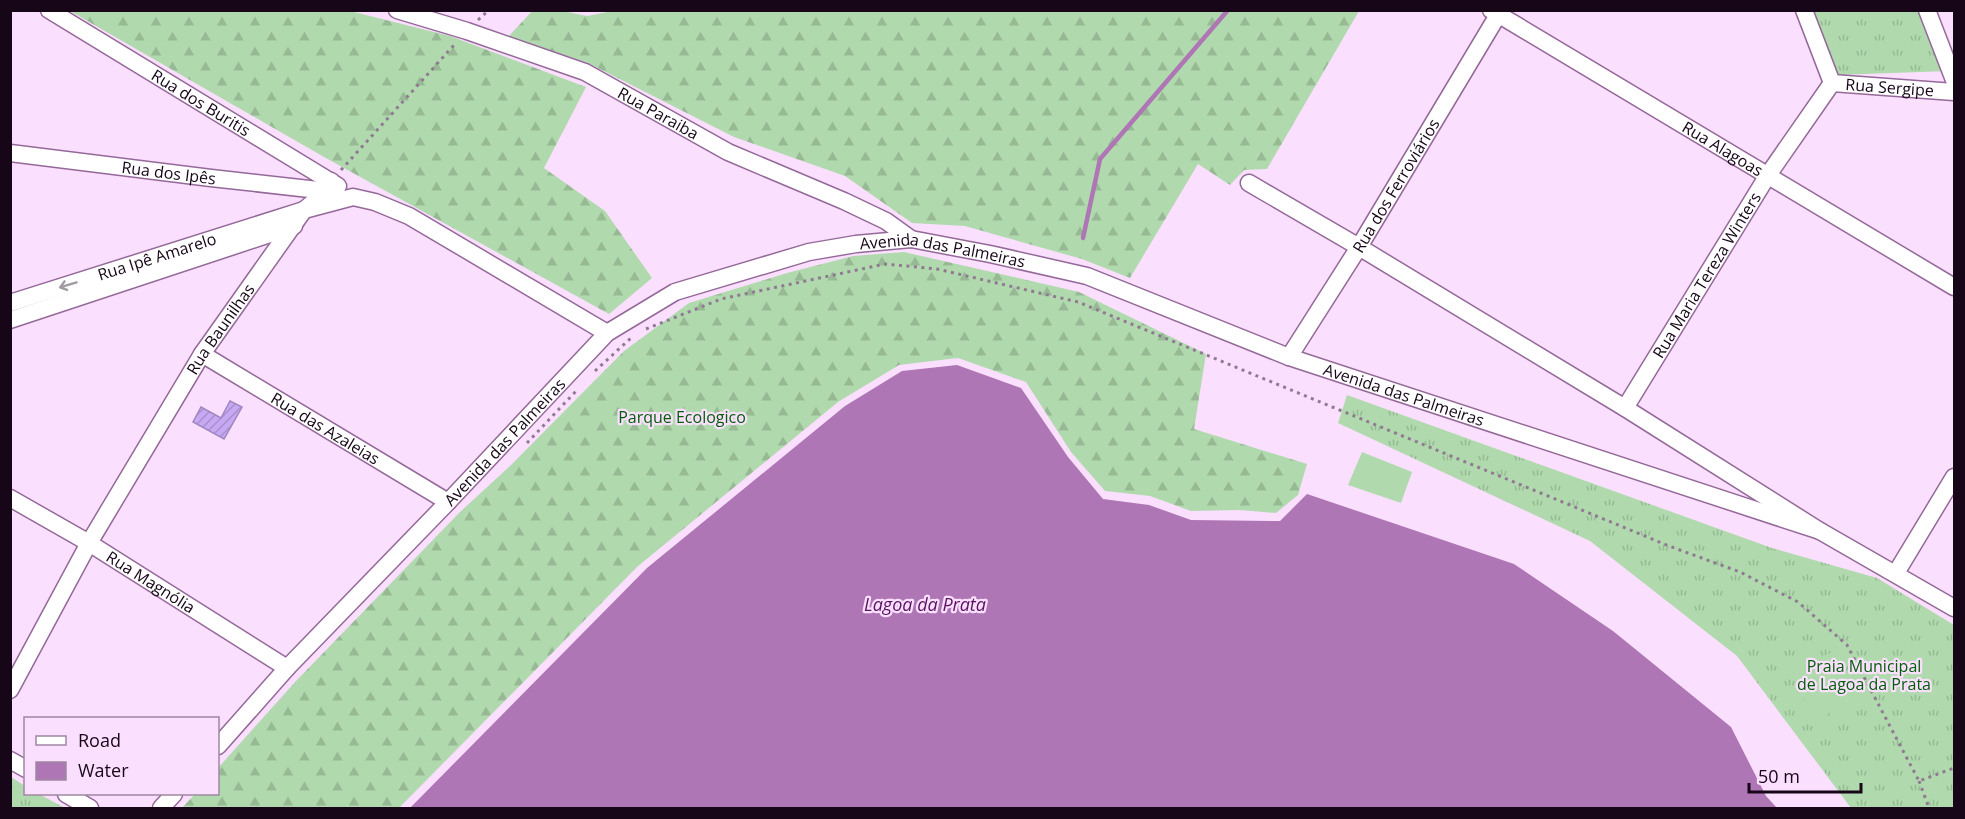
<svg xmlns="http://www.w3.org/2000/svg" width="1965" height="819" font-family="'Open Sans',sans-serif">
<defs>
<pattern id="grass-tufts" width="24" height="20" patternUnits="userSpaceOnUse" patternTransform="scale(1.5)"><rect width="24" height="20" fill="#b0daae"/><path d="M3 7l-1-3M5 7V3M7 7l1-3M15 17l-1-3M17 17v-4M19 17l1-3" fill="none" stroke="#97ba95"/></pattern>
<pattern id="forest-firs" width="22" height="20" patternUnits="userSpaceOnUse" patternTransform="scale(1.5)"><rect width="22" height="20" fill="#b0daae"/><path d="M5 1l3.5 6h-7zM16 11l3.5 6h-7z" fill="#97ba95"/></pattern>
<pattern id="building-hatch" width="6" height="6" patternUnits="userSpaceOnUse" patternTransform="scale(1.5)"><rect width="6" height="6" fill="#c7a8f2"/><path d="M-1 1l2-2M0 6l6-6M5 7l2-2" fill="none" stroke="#aa8fcf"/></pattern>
</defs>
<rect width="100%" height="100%" fill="#fbdffe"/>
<path fill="url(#grass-tufts)" d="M1812 11H1924L1949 71 1837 75Z
M1347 395 1772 548 1877 578 1954 625V808H1851L1737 656 1590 541 1338 423Z
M11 777 25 786 26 794H39L65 808H11Z"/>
<path fill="url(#forest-firs)" d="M533 10 563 11 587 16 618 10 1359 11 1267 169 1244 170 1230 185 1198 164 1130 278 1082 259 965 226 912 223 845 176 734 137 586 62 508 37Z
M70 11H350L450 36 586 87 544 168 605 211 652 278 609 314 324 157Z
M904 252 1079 292 1206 354 1194 429 1307 464 1298 495 1276 513 1240 510 1191 511 1150 496 1105 491 1071 452 1026 382 958 358 899 365 838 402 637 567 399 808H182L195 794H218V768L296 681 460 512 511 465 624 351 689 303 787 273 853 256Z"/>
<path fill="#b0daae" d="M1362 452 1412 472 1401 503 1348 485Z
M1835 651 1858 699 1814 721 1790 671Z"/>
<path fill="#ae76b4" d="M957 365 1021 388 1068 457 1103 499 1149 505 1191 520 1280 521 1307 494 1514 564 1613 631 1731 727 1766 796 1777 808H410L647 568 845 406 902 371Z"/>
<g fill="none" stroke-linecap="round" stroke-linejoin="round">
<path stroke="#ae76b4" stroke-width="4.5" d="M1083 238 1100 159 1228 10"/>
</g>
<path fill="url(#building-hatch)" stroke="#9f87c0" stroke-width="1.5" d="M230 401 242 407 224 439 193 422 201 407 221 418Z"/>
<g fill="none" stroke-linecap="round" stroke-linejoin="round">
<defs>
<g id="minor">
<path id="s1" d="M49 10 338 186"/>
<path id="s2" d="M397 10 467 31 585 72 728 152 844 201 886 221 911 239"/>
<path id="s3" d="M1491 10 1954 287"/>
<path id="s4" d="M1804 10 1832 83 1954 92"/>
<path d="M1927 10 1954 80"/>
<path id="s5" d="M10 153 211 178 327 191 330 194"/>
<path d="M1249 183 1359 247 1625 408 1820 531 1954 608"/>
<path id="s6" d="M10 303 304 210 353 197 375 202 409 216 607 333"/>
<path d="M10 320 294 226"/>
<path id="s7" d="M202 354 448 502"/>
<path id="s8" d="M1289 357 1359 247 1501 10"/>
<path id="s9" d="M1625 408 1768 175 1832 83"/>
<path id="s10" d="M10 498 89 543 287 668"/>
<path d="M1896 573 1954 477"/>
<path id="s11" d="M10 690 89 543 202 354 304 210 327 191 331 181"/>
<path id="s12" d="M218 746 287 668 448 502 607 333 675 292 809 252 856 244 911 239 990 254 1087 276 1289 357 1820 531"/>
<path d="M10 760 26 769"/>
<path d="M66 794 90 808"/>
<path d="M161 808 174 794"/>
</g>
</defs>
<use href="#minor" stroke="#946999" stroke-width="19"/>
<path stroke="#907a92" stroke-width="3" stroke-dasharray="3 4.5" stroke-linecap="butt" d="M478 20 489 10
M341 170 455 44
M646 329 721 299 885 264 937 269 1078 302 1669 546 1740 572 1798 602 1847 645 1919 781 1954 768
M595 371 632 337
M527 443 578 389
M1919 781 1929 808"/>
<use href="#minor" stroke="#fff" stroke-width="16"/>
</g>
<defs><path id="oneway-shaft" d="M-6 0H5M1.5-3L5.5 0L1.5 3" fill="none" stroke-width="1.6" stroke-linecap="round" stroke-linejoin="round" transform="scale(1.5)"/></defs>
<use stroke="#a29ba2" href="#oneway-shaft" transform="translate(68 285) rotate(163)"/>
<g text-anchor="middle" stroke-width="4.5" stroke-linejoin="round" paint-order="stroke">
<g font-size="16" fill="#160617" stroke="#fbdffe">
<text dy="6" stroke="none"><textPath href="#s4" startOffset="136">Rua Sergipe</textPath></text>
<text dy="6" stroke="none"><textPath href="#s1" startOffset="178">Rua dos Buritis</textPath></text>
<text dy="6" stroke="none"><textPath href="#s2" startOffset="282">Rua Paraiba</textPath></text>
<text dy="6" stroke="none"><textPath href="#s3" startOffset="270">Rua Alagoas</textPath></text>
<text dy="6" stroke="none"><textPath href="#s5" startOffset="160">Rua dos Ipês</textPath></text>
<text dy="6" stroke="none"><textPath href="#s8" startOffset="202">Rua dos Ferroviários</textPath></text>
<text dy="6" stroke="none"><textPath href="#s12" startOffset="922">Avenida das Palmeiras</textPath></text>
<text dy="6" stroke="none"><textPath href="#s6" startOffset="154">Rua Ipê Amarelo</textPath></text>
<text dy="6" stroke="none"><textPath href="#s9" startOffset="156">Rua Maria Tereza Winters</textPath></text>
<text dy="6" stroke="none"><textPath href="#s11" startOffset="418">Rua Baunilhas</textPath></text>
<text dy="6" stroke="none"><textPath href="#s12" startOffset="1408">Avenida das Palmeiras</textPath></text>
<text dy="6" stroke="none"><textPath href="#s7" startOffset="144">Rua das Azaleias</textPath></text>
<text dy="6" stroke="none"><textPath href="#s12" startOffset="418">Avenida das Palmeiras</textPath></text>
<text dy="6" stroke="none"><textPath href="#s10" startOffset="164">Rua Magnólia</textPath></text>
</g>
<g font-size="16" fill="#005e07" stroke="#fbdffe">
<text x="682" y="423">Parque Ecologico</text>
<text x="1864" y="672">Praia Municipal<tspan x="1864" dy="18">de Lagoa da Prata</tspan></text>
</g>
<g font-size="18" font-style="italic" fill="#591361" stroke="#fbdffe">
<text x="925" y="611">Lagoa da Prata</text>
</g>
</g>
<rect width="1965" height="819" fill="none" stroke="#160617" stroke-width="24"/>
<rect x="24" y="717" width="195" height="78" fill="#fbdffe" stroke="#9f88a2" stroke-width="1.5"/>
<rect x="36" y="736" width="30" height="9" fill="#ffffff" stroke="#9f88a2" stroke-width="1.5"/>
<text x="78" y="747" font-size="18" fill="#160617">Road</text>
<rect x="36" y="762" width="30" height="18" fill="#ae76b4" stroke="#9f88a2" stroke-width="1.5"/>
<text x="78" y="777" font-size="18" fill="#160617">Water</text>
<path d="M1749 783v9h112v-9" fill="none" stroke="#160617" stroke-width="3"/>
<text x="1758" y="783" font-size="18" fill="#160617" stroke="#fbdffe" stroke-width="4.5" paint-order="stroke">50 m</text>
</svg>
